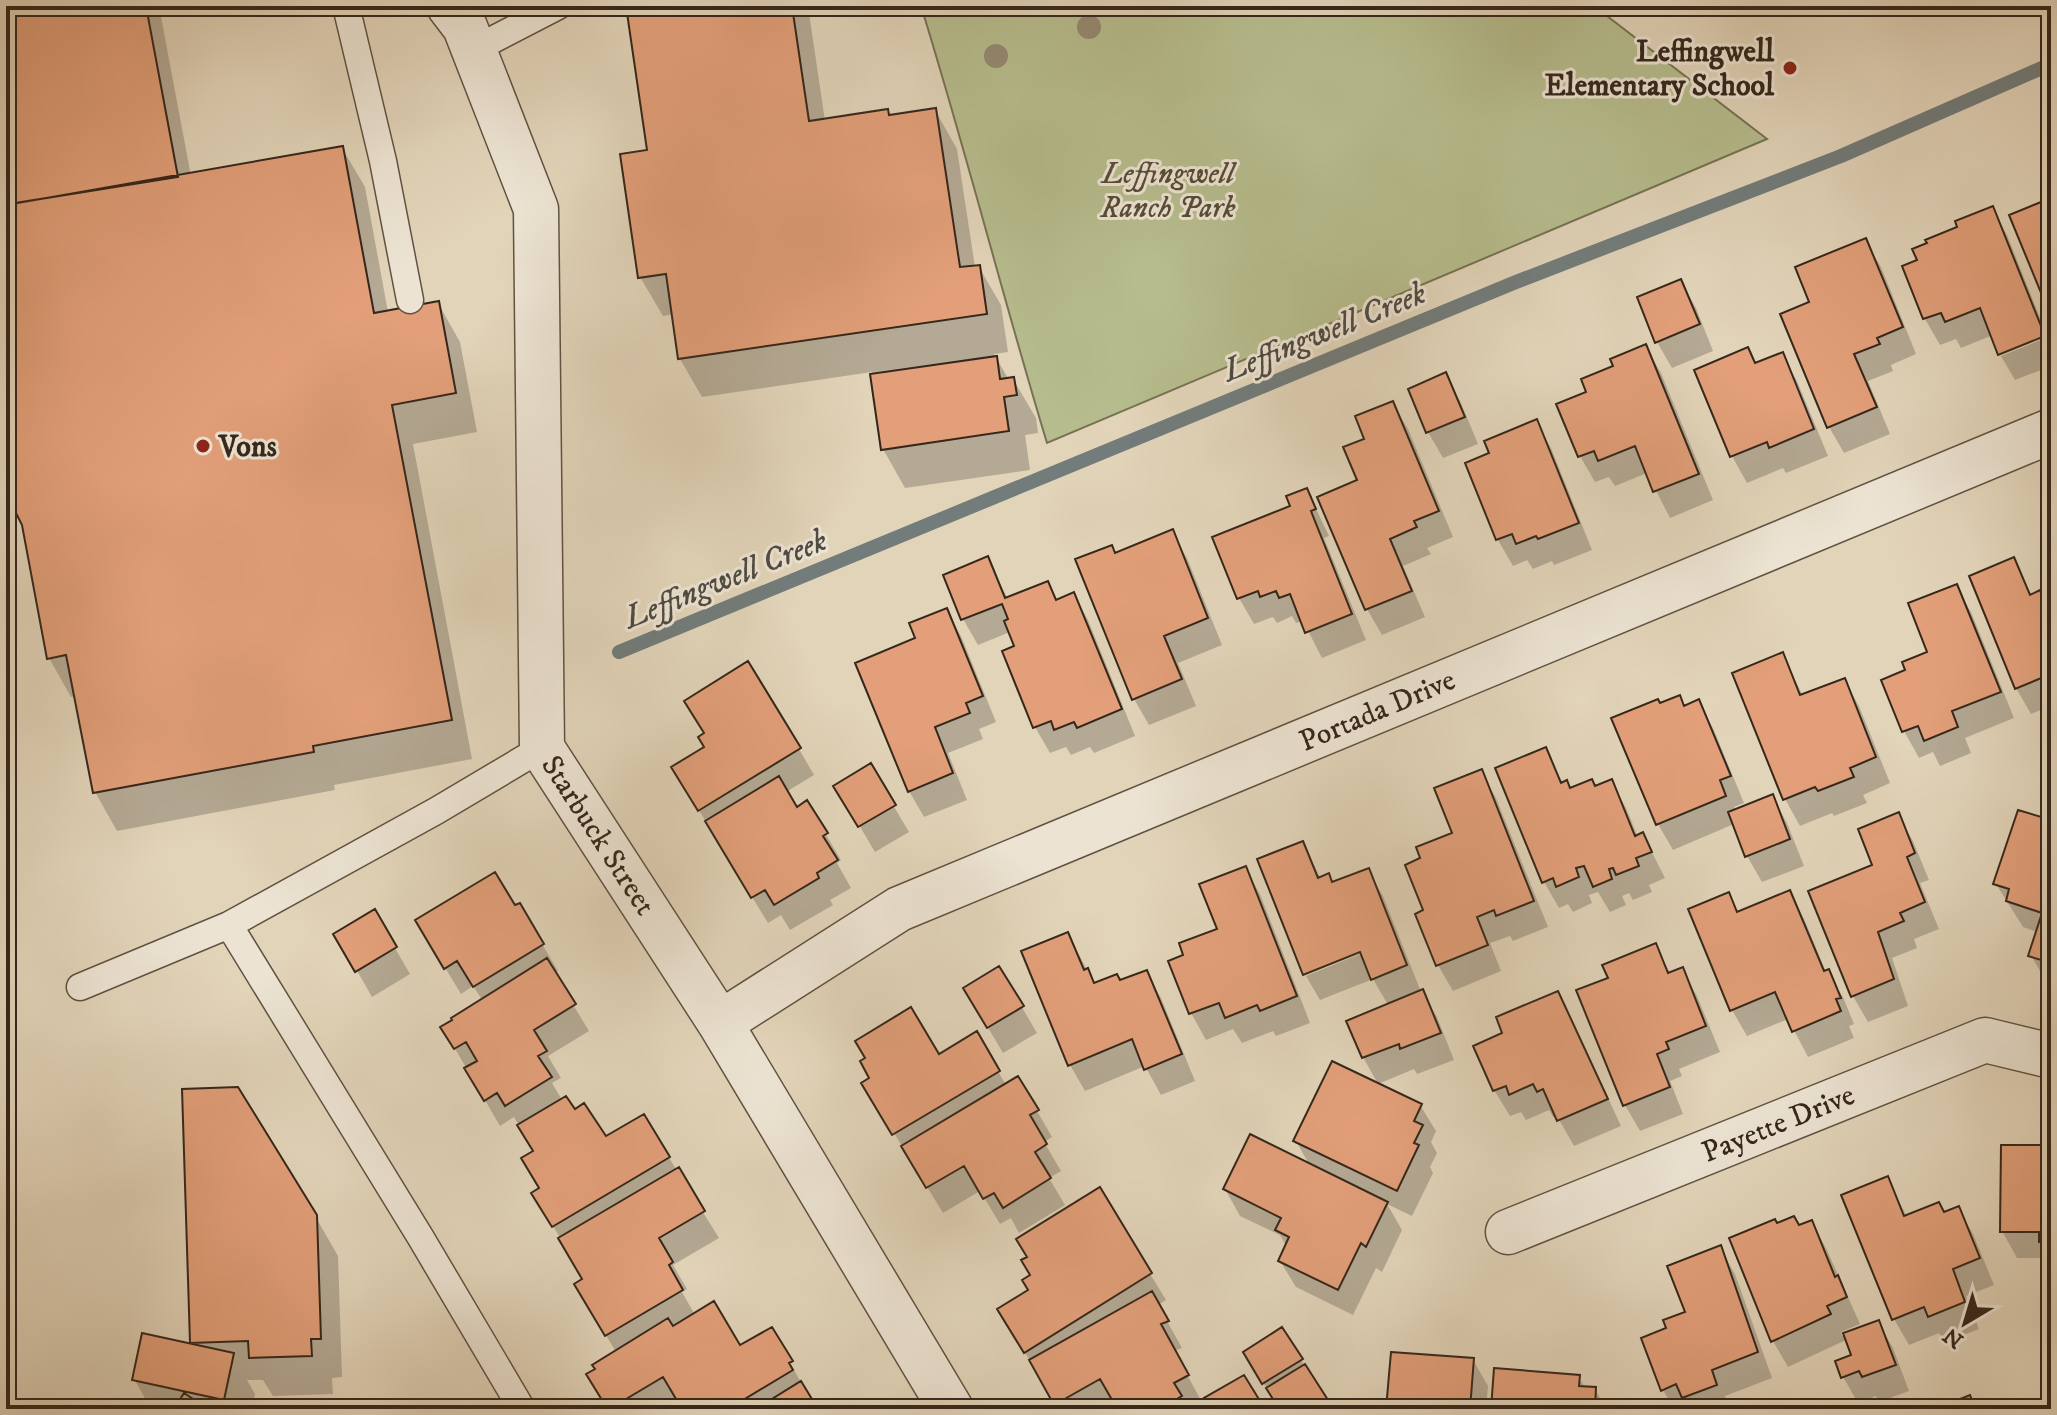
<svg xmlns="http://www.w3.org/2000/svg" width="2057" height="1415" font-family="'IM FELL DW Pica',serif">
<rect width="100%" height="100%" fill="#e2d4b9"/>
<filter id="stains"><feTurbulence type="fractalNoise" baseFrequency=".0025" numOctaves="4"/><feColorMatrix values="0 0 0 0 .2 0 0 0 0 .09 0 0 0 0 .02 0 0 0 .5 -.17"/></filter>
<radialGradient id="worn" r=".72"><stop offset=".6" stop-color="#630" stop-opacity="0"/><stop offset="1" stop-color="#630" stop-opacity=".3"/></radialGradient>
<path fill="#b6bc8d" stroke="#767254" stroke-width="2" d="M921 6H1594L1767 139 1047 443C1003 298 966 151 921 6Z"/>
<path fill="#0003" d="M6 6H159L191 176 342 148 365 187 388 312 438 303 460 342 477 432 413 444 472 759 334 785 335 790 117 831 95 792 76 696 71 697 49 658 24 524 6 480V207L18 205 6 143Z
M628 6H808L825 121 887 111 890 117 935 110 957 149 975 267H979L1001 305 1008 352 994 354 1009 380 1013 379 1036 418 1038 433 1025 435 1030 470 905 488 883 449 872 372 702 397 680 359 674 314 663 316 640 277 649 151Z
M1992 209 2007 235 2046 333 2000 352V355L1993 335 1961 348 1956 339 1940 345 1925 319 1904 267 1919 261 1960 228Z
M1865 241 1881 267 1916 354 1891 365 1893 371 1868 381 1890 434 1844 453 1829 427 1812 303Z
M1681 282 1696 308 1713 351 1672 368 1657 342Z
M2048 337 2051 345V366L2015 380 2001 356Z
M1646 347 1661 373 1713 500 1670 518 1647 473 1615 486 1609 477 1595 482 1580 456 1559 405 1589 393 1615 367Z
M1782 355 1797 381 1828 456 1786 473 1783 468 1747 483 1732 456 1697 371 1756 365Z
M1445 375 1460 401 1478 444 1443 458 1428 432Z
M1392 403 1408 429 1453 537 1427 548 1431 554 1403 566 1425 617 1382 635 1367 609 1360 481Z
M1536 422 1551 448 1592 550 1554 565 1552 561 1533 569 1527 560 1513 566 1498 540 1467 464 1492 454Z
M1307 490 1329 536 1324 538 1366 640 1322 658 1303 621 1296 623 1292 616 1277 623 1273 617 1254 624 1239 598 1215 538 1293 507Z
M1172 532 1187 558 1222 645 1178 663 1196 706 1149 725 1134 699 1115 555Z
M987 558 1008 599 1047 583 1058 601 1073 594 1088 620 1135 736 1094 753 1090 747 1071 755 1066 747 1050 753 1035 727 1016 647 1010 632 978 645 963 619Z
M2013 560 2032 596 2044 601 2051 598V706L2031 714 2016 688Z
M1956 586 1971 612 2014 718 1965 738 1971 753 1940 766 1933 752 1919 758 1904 731 1883 681 1908 671 1929 653Z
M946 610 961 636 996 722 979 729 983 739 948 753 967 800 924 817 909 791 918 639Z
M1782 654 1803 696 1844 680 1859 706 1890 783 1863 795 1867 803 1834 816 1832 813 1800 826 1785 799 1734 674Z
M1698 702 1713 728 1744 803 1734 807 1735 811 1772 796 1787 823 1804 866 1762 882 1747 856 1734 824 1673 850 1658 824 1659 706 1685 707Z
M799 749 814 775 786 792 797 810 807 803 841 860 837 863 851 888 830 900 833 905 790 930 781 915 768 923 689 794Z
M1545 750 1563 784 1570 790 1595 788 1611 781 1626 808 1638 837 1643 835 1665 878 1649 885 1652 892 1633 900 1629 893 1622 896 1626 905 1610 912 1598 892 1589 895 1592 903 1573 912 1568 904 1559 908 1544 882Z
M870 766 909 832 875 852 836 786Z
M1481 772 1496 798 1548 927 1513 941 1510 936 1490 943 1501 971 1453 991 1438 965 1426 911 1423 859 1455 834Z
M1898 815 1913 841 1929 880 1920 883 1939 929 1914 939 1917 948 1892 958 1908 1006 1868 1022 1853 996 1875 866Z
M2047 821 2051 829V983L2046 982 2031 955 2038 932 2023 927 1996 884Z
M1303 844 1321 879 1332 884 1368 870 1383 896 1421 992 1437 1017 1454 1060 1417 1074 1414 1069 1378 1084 1363 1057 1388 1005 1373 979 1320 1000 1306 976 1370 950 1369 946 1305 972V975L1260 860Z
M1245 868 1260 894 1310 1023 1276 1036 1273 1031 1242 1043 1233 1029 1206 1040 1191 1013 1171 962 1186 956 1219 930Z
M1789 893 1804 919 1826 972 1843 997 1854 1024 1849 1026 1854 1038 1808 1057 1788 1019 1747 1036 1732 1010 1728 894 1739 914Z
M519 905 558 971 554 973 589 1031 548 1056 561 1078 552 1083 562 1100 606 1139 643 1116 719 1238 673 1265 687 1289 682 1292 695 1315 740 1348 771 1329 816 1409H684L680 1402 667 1409H609L589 1375 616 1352 576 1285 585 1280 534 1194 542 1189 535 1152 514 1117 500 1126 443 1028 483 1001 473 986 461 994 417 921Z
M374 912 410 974 372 997 336 934Z
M1068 934 1095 985 1119 983 1146 972 1161 998 1195 1081 1161 1095 1145 1066 1085 1091 1070 1065Z
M1655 946 1671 974 1682 970 1697 996 1720 1052 1679 1069 1682 1076 1670 1081 1683 1114 1640 1131 1625 1105Z
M999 968 1037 1033 1003 1053 965 989Z
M1557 993 1572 1020 1621 1126 1574 1146 1557 1116 1553 1117 1549 1110 1526 1120 1521 1112 1510 1116 1494 1090 1505 1034Z
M976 1034 1006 1085 1037 1111 1052 1137 1044 1142 1061 1171 1049 1178 1065 1205 1019 1233 1011 1218 1000 1224 980 1191 943 1213 864 1084 939 1057Z
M1420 1105 1436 1131 1431 1142 1437 1153 1430 1167 1433 1173 1412 1216 1387 1204 1402 1230 1382 1272 1376 1268 1353 1315 1296 1287 1280 1261 1287 1247 1280 1235 1240 1216 1225 1189 1310 1166 1296 1141Z
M2051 1147V1258H2017L2002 1231Z
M1887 1178 1907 1217 1944 1214 1958 1208 1973 1234 1994 1285 1966 1296 1979 1329 1945 1342 1939 1333 1909 1345 1894 1319Z
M1099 1190 1166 1300 1158 1305 1182 1348 1174 1351 1202 1402 1190 1409H1119L1117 1405 1109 1409H1059L1015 1336 1031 1291 1032 1276Z
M315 1216 338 1256 342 1377 332 1378 333 1394 273 1396 263 1380H247L255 1394 251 1409H151L134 1379 194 1346 192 1343Z
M1811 1222 1826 1248 1860 1324 1841 1332 1842 1336 1878 1322 1893 1348 1909 1391 1879 1402 1876 1396 1858 1403 1843 1377 1854 1356 1848 1339 1788 1367 1773 1341 1776 1226 1799 1227Z
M1720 1248 1735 1274 1772 1378 1725 1396 1730 1409H1674L1663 1390 1669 1330 1687 1313Z
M1282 1329 1331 1409H1279L1245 1352Z
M1473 1360 1488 1386 1486 1409H1388Z
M1578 1376 1585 1388 1595 1389 1606 1409H1493Z"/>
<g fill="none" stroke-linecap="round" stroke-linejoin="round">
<path stroke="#727c7b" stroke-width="14" d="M619 652 1516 282 1841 156 2051 64"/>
</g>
<path fill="#e29f79" stroke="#35271b" stroke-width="2" d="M6 6H146L178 177 15 203 6 154Z
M626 6H792L809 121 888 109 889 115 936 108 960 267 980 265 987 314 678 359 666 274 638 278 620 154 647 150Z
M343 146 374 313 439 301 456 393 392 405 452 720 313 746 314 752 93 793 66 655 47 659 22 525 12 505 6 487V205Z
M2051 198V317L2009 215Z
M1993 206 2045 336 1998 355 1980 308 1945 322 1941 313 1923 319 1902 266 1917 260 1912 249 1927 243 1925 240 1957 227 1955 221Z
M1866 238 1903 327 1877 338 1880 344 1854 354 1877 407 1827 428 1780 314 1809 302 1795 267Z
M1681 279 1700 324 1655 343 1637 297Z
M1646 344 1699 474 1653 492 1635 446 1598 461 1594 451 1578 457 1556 404 1586 392 1581 379 1613 366 1610 359Z
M1748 347 1755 363 1783 352 1814 429 1769 448 1767 442 1730 457 1694 370Z
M997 356 1000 379 1014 377 1017 395 1004 397 1009 431 881 450 870 374Z
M1446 372 1465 417 1426 433 1408 389Z
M1393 401 1439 511 1414 521 1417 527 1390 539 1412 591 1365 610 1317 497 1357 480 1343 447 1364 439 1355 416Z
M1537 419 1579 523 1538 539 1536 536 1516 544 1512 534 1496 540 1465 463 1489 453 1484 441Z
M1307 488 1316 509 1311 511 1352 614 1305 633 1290 594 1279 598 1276 591 1260 597 1258 591 1237 599 1212 537 1290 506 1286 496Z
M1173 529 1208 618 1164 636 1182 679 1132 700 1075 559 1112 545 1115 553Z
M988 556 1005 598 1048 581 1056 600 1074 592 1122 709 1077 728 1074 722 1054 730 1051 721 1033 728 1002 651 1014 646 1004 621 1008 619 1002 604 961 620 943 575Z
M2014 557 2030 595 2040 590 2043 599 2051 596V674L2015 689 1969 576Z
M1957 584 2001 692 1952 711 1958 727 1924 741 1918 726 1902 732 1881 680 1905 670 1902 662 1927 652 1908 603Z
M947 608 983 696 966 703 970 713 935 727 953 773 908 792 855 663 915 638 909 623Z
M1783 652 1800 695 1845 678 1876 757 1850 768 1854 777 1818 791 1815 787 1783 800 1732 673Z
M748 661 801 748 698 811 671 767 704 747 698 737 704 733 684 701Z
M1680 695 1684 706 1699 699 1731 776 1720 780 1726 796 1656 825 1611 718 1658 699 1660 703Z
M1546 747 1561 783 1567 780 1570 788 1592 779 1595 786 1612 779 1635 836 1643 832 1652 852 1636 858 1639 866 1616 875 1613 868 1609 869 1612 879 1593 887 1584 866 1576 868 1579 877 1556 887 1553 878 1542 883 1495 768Z
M871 763 896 805 858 827 833 786Z
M1482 769 1534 901 1496 916 1494 910 1477 917 1488 945 1436 966 1415 914 1423 910 1405 865 1420 858 1416 847 1452 833 1434 788Z
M779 776 797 807 807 800 828 833 823 836 838 860 817 873 819 878 774 905 765 890 751 898 705 821Z
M1773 794 1790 839 1745 857 1728 812Z
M2018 810 2048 819 2045 828 2051 830V963L2028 956 2042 913 2006 901 2009 889 1993 884Z
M1899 812 1915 853 1907 857 1925 902 1900 913 1904 921 1878 932 1894 979 1851 997 1808 891 1872 865 1858 829Z
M1303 841 1318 878 1329 873 1332 882 1369 868 1407 965 1371 980 1360 952 1303 975 1257 859Z
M1246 866 1297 996 1260 1011 1257 1005 1225 1018 1219 1003 1189 1014 1168 961 1183 955 1179 943 1217 929 1199 884Z
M495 872 515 905 520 903 544 944 473 987 457 961 444 969 415 920Z
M1790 890 1824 971 1829 969 1841 998 1836 999 1841 1011 1792 1032 1775 992 1730 1011 1688 909 1729 892 1737 912Z
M375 909 397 947 355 972 333 934Z
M1068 932 1084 970 1088 968 1094 983 1117 974 1120 980 1147 970 1182 1054 1144 1070 1132 1039 1068 1066 1021 951Z
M1656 943 1668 973 1683 967 1706 1026 1666 1042 1669 1049 1657 1054 1670 1087 1623 1106 1576 990 1608 978 1602 965Z
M547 958 576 1004 534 1030 547 1051 538 1056 552 1077 505 1106 497 1093 484 1101 464 1068 477 1061 466 1042 454 1049 440 1027 452 1020 451 1018Z
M999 966 1024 1006 987 1028 963 988Z
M1423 989 1441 1033 1400 1049 1399 1044 1362 1058 1346 1021Z
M1558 991 1608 1099 1557 1121 1543 1089 1537 1092 1533 1084 1509 1095 1506 1086 1493 1091 1473 1046 1502 1033 1496 1017Z
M911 1007 939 1054 977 1031 1000 1071 892 1135 861 1083 869 1078 860 1061 865 1058 855 1041Z
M1332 1061 1422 1104 1414 1121 1423 1125 1414 1143 1419 1145 1397 1191 1293 1141Z
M1018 1076 1039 1110 1030 1115 1047 1144 1035 1152 1051 1178 1003 1208 994 1193 983 1199 964 1166 926 1188 901 1146Z
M238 1087 317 1215 321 1339H311L312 1356 249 1358 248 1341 190 1343 182 1089Z
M566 1096 575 1109 584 1103 606 1136 644 1114 670 1157 552 1227 531 1193 539 1188 521 1158 533 1151 517 1125Z
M1250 1134 1388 1202 1366 1247 1361 1243 1338 1290 1278 1261 1289 1237 1275 1230 1281 1218 1223 1189Z
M2001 1145H2051V1242H2039V1232H2000Z
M679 1167 705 1211 659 1238 673 1262 669 1265 683 1290 605 1336 574 1284 582 1279 558 1238Z
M1888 1176 1904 1216 1939 1202 1944 1212 1959 1206 1980 1258 1953 1269 1965 1302 1928 1317 1924 1307 1892 1320 1841 1195Z
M1100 1187 1152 1273 1024 1353 997 1309 1028 1290 1022 1280 1030 1275 1021 1260 1027 1257 1016 1239Z
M1794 1216 1799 1225 1812 1220 1835 1277 1838 1275 1847 1297 1827 1306 1831 1314 1771 1342 1729 1238 1775 1219 1777 1223Z
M1721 1245 1758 1352 1712 1370 1717 1385 1682 1398 1676 1384 1661 1391 1641 1338 1666 1328 1663 1320 1685 1312 1667 1266Z
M1152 1291 1169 1321 1161 1324 1189 1375 1174 1383 1182 1396 1159 1409H1128L1123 1400 1115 1405 1100 1379 1054 1405 1029 1360Z
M714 1301 740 1345 772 1327 793 1361 789 1363 793 1370 728 1409H682L663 1377 616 1405 613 1401 605 1405 586 1374 595 1369 592 1365 668 1318 673 1326Z
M1879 1320 1896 1365 1862 1377 1859 1371 1841 1378 1835 1361 1851 1355 1843 1333Z
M1282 1327 1303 1359 1262 1384 1243 1352Z
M142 1333 234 1353 224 1400 132 1380Z
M1391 1352 1474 1358 1470 1409H1386Z
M1305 1364 1328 1400 1315 1409H1279L1266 1388Z
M1494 1368 1580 1375 1579 1386 1596 1387 1595 1409H1491Z
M1244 1375 1265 1409H1210L1204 1398Z
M801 1381 818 1409H760L759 1407Z
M184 1393 208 1409H174Z
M1970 1395 1975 1409H1935Z"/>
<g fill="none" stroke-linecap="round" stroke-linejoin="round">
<defs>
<path id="lane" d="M346 6 383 161 410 300
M473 50 558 6
M229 925 421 1238 522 1409
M80 987 229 925 436 811 542 748"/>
<path id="street" d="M449 6 465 27 536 209 542 748 720 1023 951 1409
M720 1023 899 909 2051 431
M1508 1232 1985 1040 2051 1056"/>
</defs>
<use href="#lane" stroke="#605242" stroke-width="29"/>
<use href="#street" stroke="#605242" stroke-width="47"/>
<use href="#lane" stroke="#ece3d2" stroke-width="26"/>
<use href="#street" stroke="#ece3d2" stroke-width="44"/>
</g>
<g fill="#948972">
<circle cx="1089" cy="27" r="12"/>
<circle cx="996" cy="56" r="12"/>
</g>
<g fill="#8f2418" stroke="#ece3d2" stroke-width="3">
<circle cx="1790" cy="68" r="8"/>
<circle cx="203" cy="446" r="8"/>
</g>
<g text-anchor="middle" stroke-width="6" stroke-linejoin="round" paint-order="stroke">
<g font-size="30" font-weight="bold" fill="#35271b" stroke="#ece3d2" text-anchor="end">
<text x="1774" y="61">Leffingwell<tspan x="1774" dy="34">Elementary School</tspan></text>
<text x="219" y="456" text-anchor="start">Vons</text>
</g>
<g font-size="30" font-style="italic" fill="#554c38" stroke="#ece3d2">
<text x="1168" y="183">Leffingwell<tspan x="1168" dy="34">Ranch Park</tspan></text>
</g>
<g font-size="30" fill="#35271b" stroke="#ece3d2">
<text transform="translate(1377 710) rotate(-23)" y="10">Portada Drive</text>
<text transform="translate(599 835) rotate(57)" y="10">Starbuck Street</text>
<text transform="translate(1778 1123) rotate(-22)" y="10">Payette Drive</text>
</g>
<g font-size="32" font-style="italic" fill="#4e4a43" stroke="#ece3d2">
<text transform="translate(1324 331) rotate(-22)" y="11">Leffingwell Creek</text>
<text transform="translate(725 578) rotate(-22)" y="11">Leffingwell Creek</text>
</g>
</g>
<rect width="2057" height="1415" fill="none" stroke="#e2d4b9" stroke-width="32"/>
<rect x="8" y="8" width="2041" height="1399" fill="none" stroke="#35271b" stroke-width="4"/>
<rect x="16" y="16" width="2025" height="1383" fill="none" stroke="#35271b" stroke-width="2"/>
<g transform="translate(1965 1323) rotate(218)" stroke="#ece3d2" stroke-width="6" paint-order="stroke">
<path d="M0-6L14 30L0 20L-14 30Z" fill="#35271b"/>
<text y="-12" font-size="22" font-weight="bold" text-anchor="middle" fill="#35271b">N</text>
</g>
<rect width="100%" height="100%" filter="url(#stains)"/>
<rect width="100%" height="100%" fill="url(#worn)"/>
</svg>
